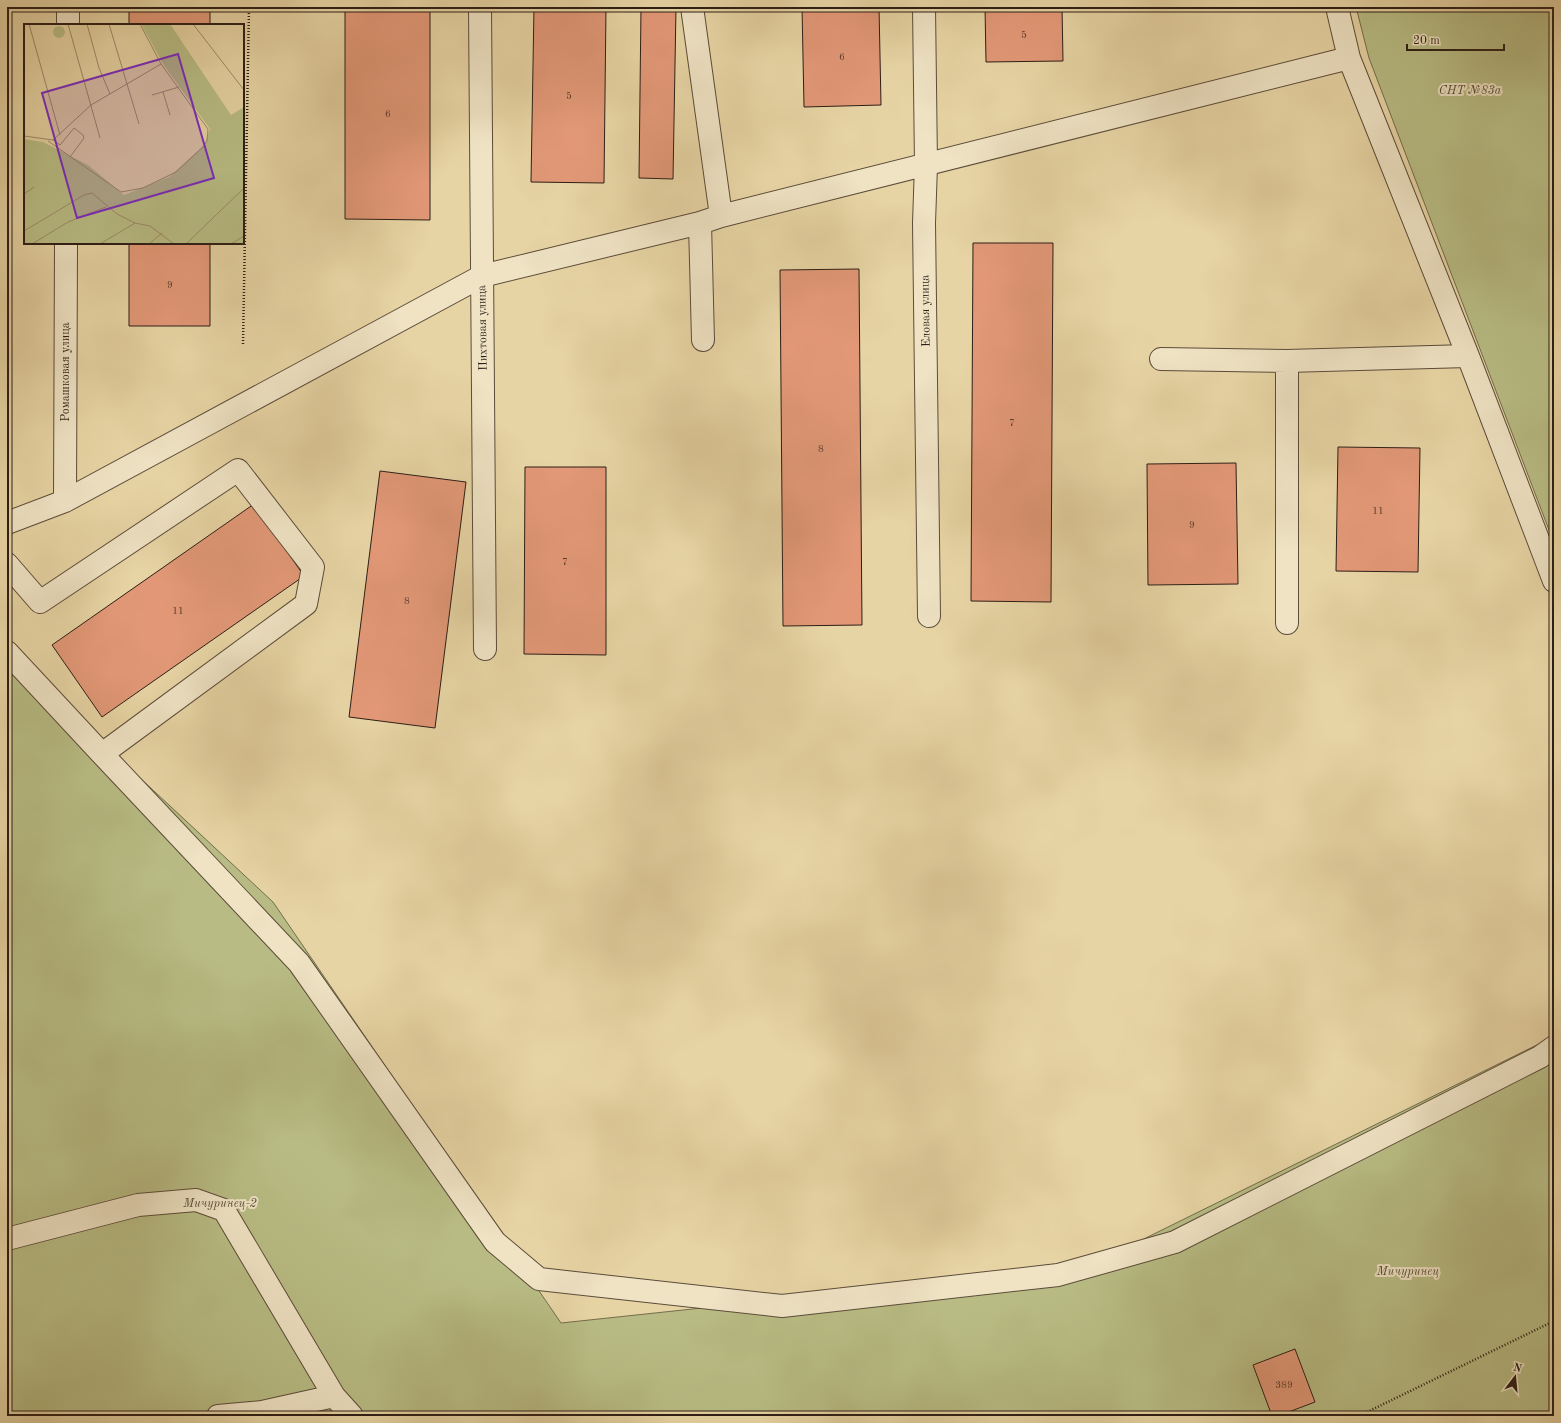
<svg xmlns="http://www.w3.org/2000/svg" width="1561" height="1423" font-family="'Old Standard TT',serif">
<rect width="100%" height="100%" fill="#e7d4a4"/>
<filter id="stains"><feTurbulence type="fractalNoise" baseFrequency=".005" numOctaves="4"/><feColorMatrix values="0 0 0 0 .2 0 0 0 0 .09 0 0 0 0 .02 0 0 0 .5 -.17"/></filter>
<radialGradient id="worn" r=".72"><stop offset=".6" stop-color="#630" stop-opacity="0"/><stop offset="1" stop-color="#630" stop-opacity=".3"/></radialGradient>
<path fill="#b8bc84" stroke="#726d4d" d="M1356 7H1554V543L1369 58Z
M7 654 273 902 561 1323 1087 1267 1551 1038 1554 1034V1416H7Z"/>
<path fill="#e29877" stroke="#2d1e16" d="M129 7H210V25H129Z
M345 7H430V220L345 219Z
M534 7H606L604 183 531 182Z
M641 7H676L673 179 639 178Z
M802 7H879L881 105 804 107Z
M985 7H1062L1063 61 986 62Z
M129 243H210V326H129Z
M973 243H1053L1051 602 971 601Z
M859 269 862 625 783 626 780 270Z
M1338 447 1420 448 1418 572 1336 571Z
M1236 463 1238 584 1148 585 1147 464Z
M525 467H606V655L524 654Z
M380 471 466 482 435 728 349 717Z
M254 504 304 576 102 717 52 645Z
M1295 1349 1315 1402 1278 1416H1272L1253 1365Z"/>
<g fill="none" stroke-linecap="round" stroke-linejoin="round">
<defs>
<path id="minor" d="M480 7 485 649
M692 7 721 216
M924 7 926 165 924 223 929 616
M1337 7 1349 58
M68 25V7
M700 223 703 340
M1161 359 1287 361 1468 356
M65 501 66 243
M7 523 65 501 482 276 700 223 721 216 1349 58 1468 356 1554 581
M7 564 40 602 238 470 313 567 306 604 102 754
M1287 623V361
M7 652 102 754 299 963 495 1242 539 1279 782 1306 1058 1275 1175 1242 1540 1057 1554 1047
M7 1239 138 1205 196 1200 224 1210 334 1396 352 1416
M218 1416 262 1412 334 1396"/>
</defs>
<use href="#minor" stroke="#5c4c3a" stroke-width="24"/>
<path stroke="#2d1e16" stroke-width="2.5" stroke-dasharray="1 2" stroke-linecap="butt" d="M243 344 249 7
M1359 1416 1554 1321"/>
<use href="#minor" stroke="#efe3c4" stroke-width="22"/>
</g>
<g text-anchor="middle" stroke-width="4" stroke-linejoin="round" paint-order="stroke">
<g font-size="10" fill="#5a3c2e">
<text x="1024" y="38">5</text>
<text x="842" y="60">6</text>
<text x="569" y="99">5</text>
<text x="388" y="117">6</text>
<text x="170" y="288">9</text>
<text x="1012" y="426">7</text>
<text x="821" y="452">8</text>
<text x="1378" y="514">11</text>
<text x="1192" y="528">9</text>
<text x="565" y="565">7</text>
<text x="407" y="604">8</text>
<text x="178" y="614">11</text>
<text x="1284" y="1388">389</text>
</g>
<g font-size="12" font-style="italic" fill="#574d37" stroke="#efe3c4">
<text x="1470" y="94">СНТ №83а</text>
<text x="220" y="1207">Мичуринец-2</text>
<text x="1408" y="1275">Мичуринец</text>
</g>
<g font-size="12" fill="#2d1e16" stroke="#efe3c4">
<text transform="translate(925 311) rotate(-91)" y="4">Еловая улица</text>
<text transform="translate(482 328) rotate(-91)" y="4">Пихтовая улица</text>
<text transform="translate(65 372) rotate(-90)" y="4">Ромашковая улица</text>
</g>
</g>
<g transform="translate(24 24)">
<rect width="220" height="220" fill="#e7d4a4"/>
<path d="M117 0H146L207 91 220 83V220H0V115L19 118 64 141 100 171 145 153 180 121 186 105 139 40ZM29 8a6 6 0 1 1 12 0a6 6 0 1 1-12 0Z" fill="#b8bc84"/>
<path fill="none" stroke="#9d8b6b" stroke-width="1" d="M5 0 36 111M44 0 76 114M63 0 75 44 86 70M85 0 115 100M116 0 137 40M169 0 220 66M139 68 146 91M128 71 155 63M0 112 29 116 67 81 137 40 184 105 183 117 179 123 152 148 119 164 97 168 24 117M29 116 36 121 50 104 59 111 60 114 46 133M0 170 10 163M0 207 60 171 68 169 93 190 111 199 126 202 150 220M8 220 44 198 82 183M76 220 111 199M125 220 138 209M162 220 220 164M207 220 220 212"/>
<path fill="#7b2cbf" fill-opacity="0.15" stroke="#7b2cbf" stroke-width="2" d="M154 30 190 154 53 194 18 69Z"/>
<rect width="220" height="220" fill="none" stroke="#2d1e16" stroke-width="2"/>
</g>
<rect width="1561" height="1423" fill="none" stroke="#e7d4a4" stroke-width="24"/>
<rect x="8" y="8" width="1545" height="1407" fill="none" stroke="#2d1e16" stroke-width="2"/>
<rect x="12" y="12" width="1537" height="1399" fill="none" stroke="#2d1e16"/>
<g transform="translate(1515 1377) rotate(16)" stroke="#efe3c4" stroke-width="3" paint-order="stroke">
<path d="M0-3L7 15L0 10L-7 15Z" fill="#2d1e16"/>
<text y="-6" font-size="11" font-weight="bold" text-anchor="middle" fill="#2d1e16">N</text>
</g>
<path d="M1407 44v6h97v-6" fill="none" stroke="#2d1e16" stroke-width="2"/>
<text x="1413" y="44" font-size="12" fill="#2d1e16" stroke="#efe3c4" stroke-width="3" paint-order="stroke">20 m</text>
<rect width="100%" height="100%" filter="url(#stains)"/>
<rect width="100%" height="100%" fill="url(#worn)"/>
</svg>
